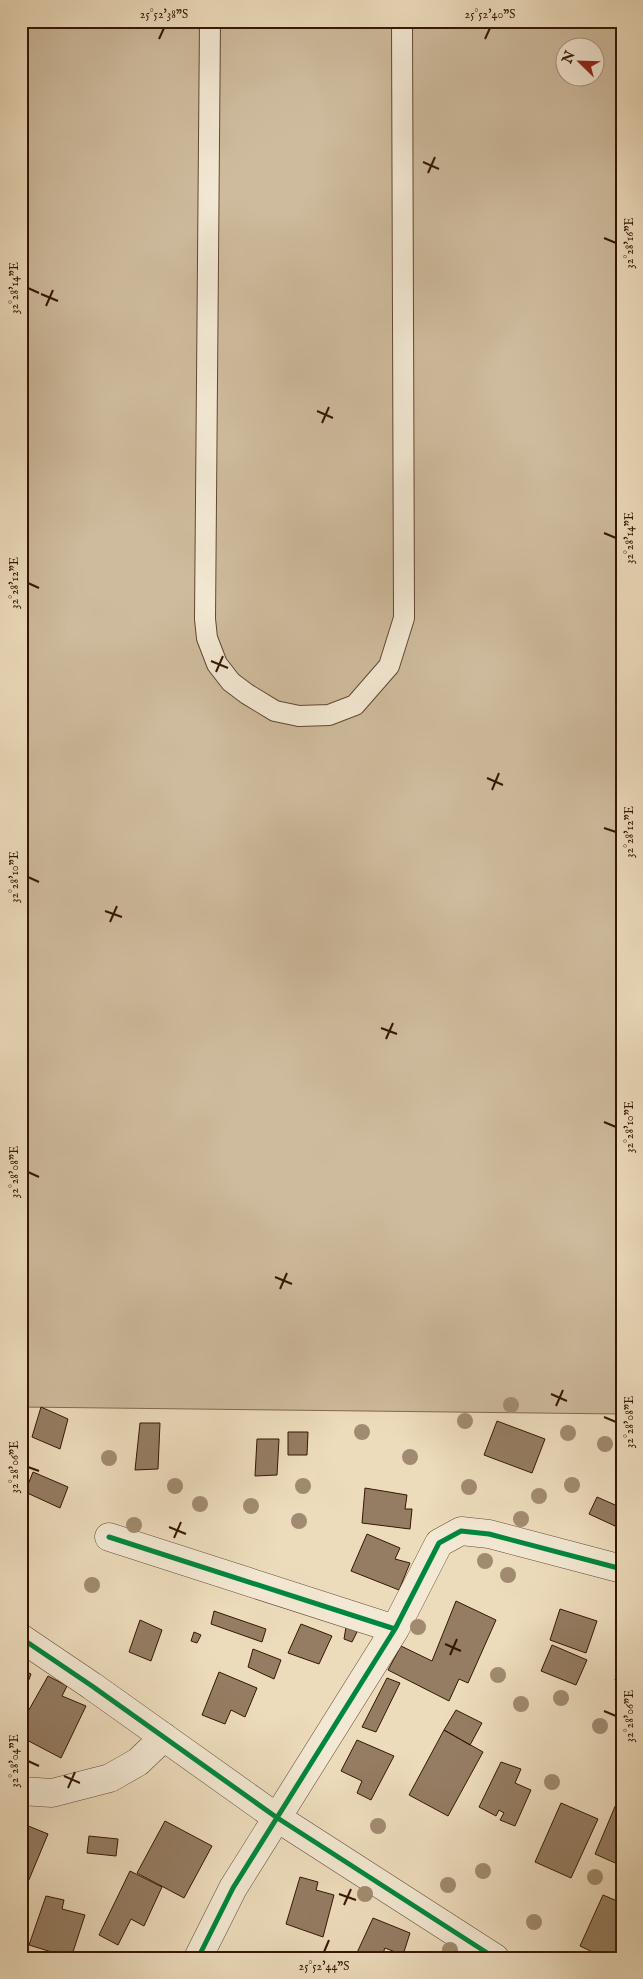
<svg xmlns="http://www.w3.org/2000/svg" width="643" height="1979" font-family="'IM FELL English',serif">
<rect width="100%" height="100%" fill="#eddcbc"/>
<filter id="stains"><feTurbulence type="fractalNoise" baseFrequency=".004" numOctaves="4"/><feColorMatrix values="0 0 0 0 .2 0 0 0 0 .09 0 0 0 0 .02 0 0 0 .5 -.17"/></filter>
<radialGradient id="worn" r=".72"><stop offset=".6" stop-color="#630" stop-opacity="0"/><stop offset="1" stop-color="#630" stop-opacity=".3"/></radialGradient>
<path fill="#cebb9d" stroke="#826950" fill-rule="evenodd" d="M21 21H622V1414L21 1407ZM566 48H596V78H566Z"/>
<path fill="#957d63" stroke="#351703" d="M41 1407 68 1419 60 1449 32 1437Z
M497 1421 545 1439 532 1473 484 1455Z
M140 1423H160L158 1469 135 1470Z
M288 1432H308L307 1455H288Z
M257 1439H279L277 1475 255 1476Z
M33 1472 68 1487 60 1508 25 1492Z
M365 1488 407 1495 405 1509H412L410 1529 362 1523Z
M597 1497 622 1508 615 1526 589 1514Z
M367 1534 400 1548 395 1559 410 1563 399 1590 351 1571Z
M456 1601 496 1620 468 1683 459 1679 449 1701 388 1670 401 1646 432 1661Z
M560 1609 597 1621 586 1653 550 1640Z
M214 1611 266 1629 262 1642 211 1624Z
M140 1620 162 1630 151 1661 129 1652Z
M301 1624 332 1636 319 1664 288 1653Z
M346 1627 358 1630 352 1642 344 1639Z
M194 1632 201 1635 197 1643 191 1641Z
M552 1645 587 1660 576 1685 541 1671Z
M253 1649 281 1660 274 1679 248 1667Z
M622 1657V1682L615 1680Z
M21 1669 31 1674 21 1701Z
M219 1672 257 1688 245 1717 231 1710 225 1724 202 1715Z
M48 1676 67 1686 62 1696 86 1706 61 1758 21 1737V1724Z
M387 1678 400 1683 376 1732 362 1727Z
M456 1710 482 1723 470 1745 444 1730Z
M444 1730 483 1752 448 1816 409 1795Z
M357 1740 394 1756 371 1800 357 1793 362 1781 341 1771Z
M501 1762 521 1769 515 1783 531 1790 515 1826 500 1820 504 1813 499 1810 496 1816 479 1807Z
M622 1790V1866L595 1854Z
M561 1803 598 1819 571 1878 535 1862Z
M165 1821 212 1846 184 1898 137 1873Z
M21 1823 48 1834 28 1882 21 1879Z
M89 1836 118 1839 116 1856 87 1853Z
M130 1871 162 1887 144 1926 131 1919 118 1945 99 1935Z
M300 1877 318 1882 316 1890 334 1895 323 1937 286 1924Z
M603 1895 622 1903V1958H605L580 1946Z
M46 1896 64 1900 62 1909 85 1915 71 1958 29 1945Z
M373 1918 410 1933 403 1955 385 1948 381 1958 355 1957Z"/>
<g fill="none" stroke-linecap="round" stroke-linejoin="round">
<defs>
<path id="service" d="M210 21 205 619 207 638 217 664 231 682 247 694 275 711 299 716 329 715 355 705 389 666 404 618 402 21"/>
<path id="minor" d="M109 1537 395 1629
M21 1638 92 1686 276 1817 495 1958
M21 1791 52 1793 110 1778 138 1762 164 1737
M198 1958 233 1888 395 1629 439 1543 461 1531 489 1534 622 1569"/>
</defs>
<use href="#service" stroke="#634831" stroke-width="22"/>
<use href="#minor" stroke="#634831" stroke-width="29"/>
<use href="#service" stroke="#f3e8d3" stroke-width="20"/>
<use href="#minor" stroke="#f3e8d3" stroke-width="28"/>
<defs>
<path id="cycleway" d="M109 1537 395 1629
M21 1638 92 1686 276 1817 495 1958
M198 1958 233 1888 395 1629 439 1543 461 1531 489 1534 622 1569"/>
</defs>
<use href="#cycleway" stroke="#f3e8d3" stroke-width="8"/>
<use href="#cycleway" stroke="#00873e" stroke-width="5"/>
</g>
<g fill="#a18b70">
<circle cx="511" cy="1405" r="8"/>
<circle cx="465" cy="1421" r="8"/>
<circle cx="362" cy="1432" r="8"/>
<circle cx="568" cy="1433" r="8"/>
<circle cx="605" cy="1444" r="8"/>
<circle cx="410" cy="1457" r="8"/>
<circle cx="109" cy="1458" r="8"/>
<circle cx="572" cy="1485" r="8"/>
<circle cx="175" cy="1486" r="8"/>
<circle cx="303" cy="1486" r="8"/>
<circle cx="469" cy="1487" r="8"/>
<circle cx="539" cy="1496" r="8"/>
<circle cx="200" cy="1504" r="8"/>
<circle cx="251" cy="1506" r="8"/>
<circle cx="521" cy="1519" r="8"/>
<circle cx="299" cy="1521" r="8"/>
<circle cx="134" cy="1525" r="8"/>
<circle cx="485" cy="1561" r="8"/>
<circle cx="508" cy="1575" r="8"/>
<circle cx="92" cy="1585" r="8"/>
<circle cx="418" cy="1627" r="8"/>
<circle cx="498" cy="1675" r="8"/>
<circle cx="561" cy="1698" r="8"/>
<circle cx="521" cy="1704" r="8"/>
<circle cx="600" cy="1726" r="8"/>
<circle cx="552" cy="1782" r="8"/>
<circle cx="378" cy="1826" r="8"/>
<circle cx="483" cy="1871" r="8"/>
<circle cx="595" cy="1877" r="8"/>
<circle cx="448" cy="1885" r="8"/>
<circle cx="365" cy="1894" r="8"/>
<circle cx="534" cy="1922" r="8"/>
<circle cx="450" cy="1950" r="8"/>
</g>
<path fill="none" stroke="#351703" stroke-width="2" d="M159 39 164 28M485 39 490 28M423 162 439 169M428 173 435 157M604 238 616 243M28 288 39 293M41 294 58 301M46 306 53 290M317 411 333 418M322 423 329 407M604 533 616 538M28 583 39 588M211 661 228 668M216 672 223 656M487 778 503 785M492 790 499 773M604 828 616 832M28 877 39 882M105 911 122 917M110 922 117 906M381 1028 397 1034M386 1039 393 1023M604 1122 616 1127M28 1172 39 1177M275 1277 292 1284M280 1289 287 1273M551 1394 567 1401M556 1406 563 1390M604 1417 616 1422M28 1467 39 1471M169 1527 186 1534M174 1538 181 1522M445 1644 461 1651M450 1655 457 1639M604 1711 616 1716M28 1761 39 1766M64 1776 80 1783M68 1788 75 1772M339 1894 356 1900M344 1905 351 1889M324 1952 329 1940"/>
<rect width="643" height="1979" fill="none" stroke="#eddcbc" stroke-width="55"/>
<g transform="translate(580 62) rotate(293)"><circle r="24" fill="#f3e8d3" stroke="#a79480"/>
<path d="M0-4L9 19L0 12L-9 19Z" fill="#8f2418"/>
<text y="-8" font-size="14" font-weight="bold" text-anchor="middle" fill="#351703">N</text>
</g>
<rect x="28" y="28" width="588" height="1924" fill="none" stroke="#351703" stroke-width="2"/>
<g font-size="12" text-anchor="middle" fill="#351703">
<text x="164" y="18">25°52'38"S</text>
<text x="490" y="18">25°52'40"S</text>
<text transform="translate(629 243) rotate(-90)" y="4">32°28'16"E</text>
<text transform="translate(14 288) rotate(-90)" y="4">32°28'14"E</text>
<text transform="translate(629 538) rotate(-90)" y="4">32°28'14"E</text>
<text transform="translate(14 583) rotate(-90)" y="4">32°28'12"E</text>
<text transform="translate(629 832) rotate(-90)" y="4">32°28'12"E</text>
<text transform="translate(14 877) rotate(-90)" y="4">32°28'10"E</text>
<text transform="translate(629 1127) rotate(-90)" y="4">32°28'10"E</text>
<text transform="translate(14 1172) rotate(-90)" y="4">32°28'08"E</text>
<text transform="translate(629 1422) rotate(-90)" y="4">32°28'08"E</text>
<text transform="translate(14 1467) rotate(-90)" y="4">32°28'06"E</text>
<text transform="translate(629 1716) rotate(-90)" y="4">32°28'06"E</text>
<text transform="translate(14 1761) rotate(-90)" y="4">32°28'04"E</text>
<text x="324" y="1970">25°52'44"S</text>
</g>
<rect width="100%" height="100%" filter="url(#stains)"/>
<rect width="100%" height="100%" fill="url(#worn)"/>
</svg>
